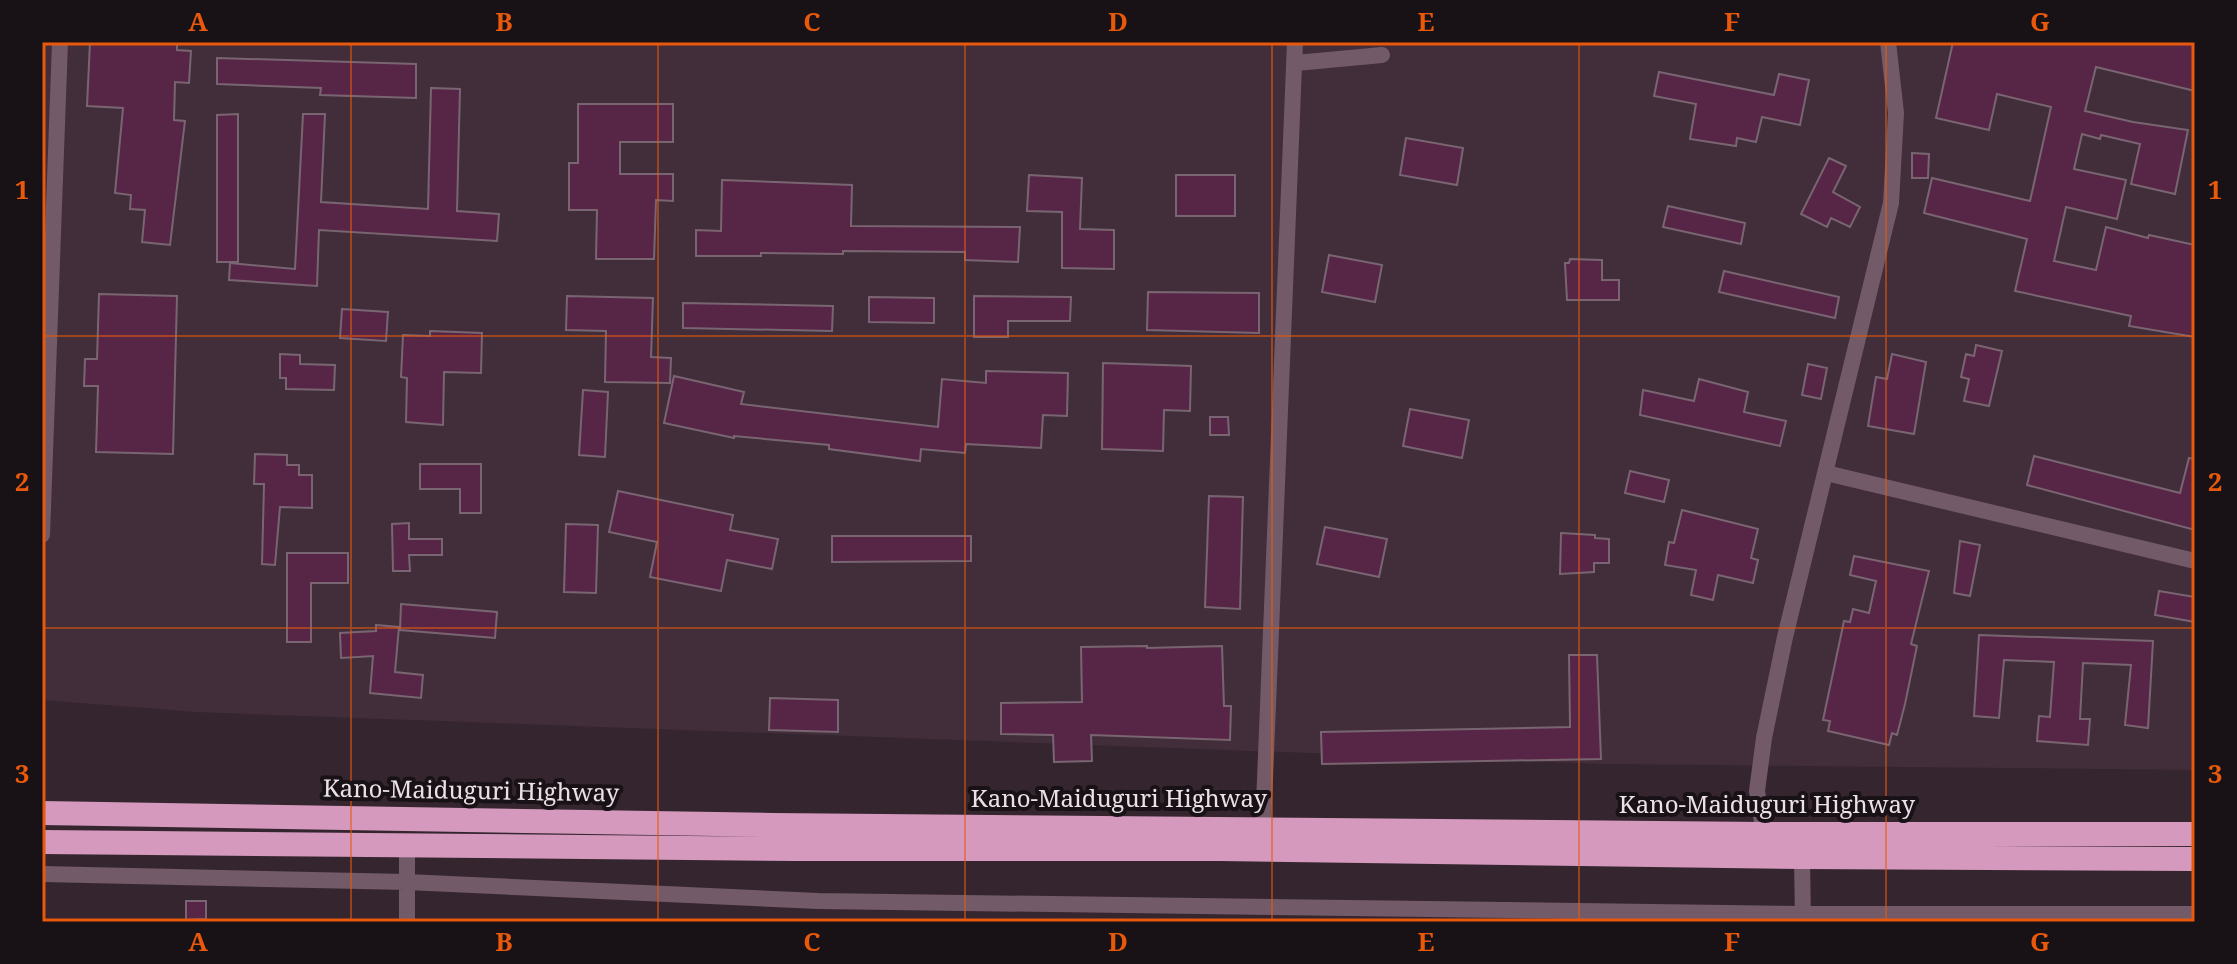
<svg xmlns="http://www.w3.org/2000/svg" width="2237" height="964" font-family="'Noto Serif',serif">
<rect width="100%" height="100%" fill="#35252f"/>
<path fill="#422d3b" d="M42 42H2195V770L1606 764 196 712 42 700Z"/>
<path fill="#572647" stroke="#796571" stroke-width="2" d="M90 42H177V50L191 51 189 83 175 82 174 120 185 121 170 245 142 242 145 210 130 209 131 195 115 193 123 108 87 106Z
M1953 42H2195V91L2096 67 2085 111 2133 122 2188 130 2175 194 2131 184 2140 144 2101 135 2100 139 2082 134 2074 169 2126 180 2117 219 2066 207 2054 261 2096 270 2106 227 2148 238 2149 235 2195 245V337L2129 326 2131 316 2015 291 2027 239 1924 213 1932 178 2030 201 2051 107 1997 94 1989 130 1936 118Z
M217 58 416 64V98L320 95 321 88 217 84Z
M1659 72 1774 95 1779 74 1809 80 1800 125 1762 117 1756 142 1737 138 1736 146 1690 139 1696 104 1654 96Z
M431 88 460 89 457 211 499 214 497 241 319 230 317 286 229 280 230 263 295 269 303 114H325L321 202 428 209Z
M578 104H673V142H620V174H673V201L656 200 654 259H596L597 210H569V163H578Z
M238 114V262H217V115Z
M1406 138 1463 148 1457 185 1400 175Z
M1912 153 1929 154 1928 178H1912Z
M1829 158 1846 166 1833 192 1860 207 1850 227 1831 218 1827 227 1801 214Z
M1029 175 1082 178 1080 229 1114 230V269L1062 268V212L1027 211Z
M1176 175H1235V216H1176Z
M722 180 852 185 851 226 1020 227 1018 262 965 260V252L843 251V254L761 253V256H696V230L721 231Z
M1668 206 1745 223 1741 244 1663 227Z
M1329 255 1382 265 1375 302 1322 292Z
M1570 259 1602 260V280H1619V300H1567L1565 263H1569Z
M1724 271 1839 297 1835 318 1719 292Z
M1148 292 1259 293V333L1147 330Z
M99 294 177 296 173 454 96 452 98 386H84L85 359H97Z
M567 296 653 298 651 357 671 358 670 383 605 382 606 331 566 330Z
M974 296 1071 297 1070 321H1008V337H974Z
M869 297 934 298V323L869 322Z
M683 303 833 306 832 331 683 328Z
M342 309 388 312 386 341 340 338Z
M430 331 482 333 481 373 444 372 443 425 406 422 407 378 401 377 403 335 430 336Z
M1976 345 2002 351 1989 406 1964 401 1969 379 1961 377 1966 354 1974 356Z
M280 354 300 355V364L335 365 334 390 286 389V378H280Z
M1892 354 1926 362 1914 434 1868 426 1876 377 1887 379Z
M1103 363 1191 366 1190 411 1164 410 1163 451 1102 449Z
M1808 364 1827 368 1821 399 1802 395Z
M986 371 1068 373 1067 416 1043 415 1041 448 966 444 965 453 921 449 920 461 829 449V445L734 436V438L664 423 674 376 744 392 741 404 938 427 942 379 986 383Z
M1699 379 1748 392 1744 412 1786 421 1780 446 1640 415 1643 390 1694 401Z
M583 390 608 392 605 457 579 455Z
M1410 409 1469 420 1462 458 1403 446Z
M1210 417H1228L1229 435H1210Z
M255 454 287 455V465H299V475H312V508L280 507 275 565 262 564 264 484H254Z
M2034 456 2180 493 2189 458 2195 459V530L2027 485Z
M420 464H481V513H460V489H420Z
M1630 471 1669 480 1664 502 1625 493Z
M618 491 733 515 730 530 778 539 772 569 727 560 721 591 650 577 657 542 609 532Z
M1209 496 1243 497 1240 609 1205 607Z
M1682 510 1758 529 1751 558 1758 560 1753 583 1718 575 1713 600 1691 595 1696 570 1665 565 1669 542 1674 543Z
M409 523V539H442V555H409L410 571H393L392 524Z
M566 524 598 525 596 593 564 592Z
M1325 527 1387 539 1379 577 1317 564Z
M1561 533 1595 535V538L1609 539V563H1594V572L1560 574Z
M832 536H971V561L832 562Z
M1960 541 1980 545 1970 596 1954 593Z
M287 553H348V583H311V642H287Z
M1854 556 1929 571 1911 644 1917 646 1905 704 1897 735 1892 733 1889 745 1828 731 1830 721 1823 720 1844 621 1850 622 1853 609 1869 613 1876 581 1850 575Z
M2159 591 2195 597V622L2155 615Z
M401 604 497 612 495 638 400 630Z
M376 625 399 627 395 672 423 675 421 698 370 693 373 656 341 658 340 633 376 631Z
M1979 635 2153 641 2148 728 2125 725 2131 665 2083 663 2080 719H2090L2088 745 2037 741 2039 716 2050 717 2054 662 2004 660 1999 718 1974 716Z
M1147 646V648L1222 646 1224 706H1231L1230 740 1091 735 1092 761 1054 762 1053 735 1001 734V703L1082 702 1081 647Z
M1569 655H1597L1601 759 1322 764 1321 732 1570 727Z
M770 698 838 700V732L769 730Z
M186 901H206V919L186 920Z"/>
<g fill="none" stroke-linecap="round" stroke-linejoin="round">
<path stroke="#725a68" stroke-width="16" d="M1296 63 1382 55
M1826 473 2195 561
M42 535 60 42
M1263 828 1295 42
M1764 834 1757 791 1764 738 1785 637 1891 203 1896 113 1888 42
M1802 857 1803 922
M42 874 407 882 818 901 1803 914H2195
M407 922V844"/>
<path stroke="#d499bd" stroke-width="24" d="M42 813 773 825 1764 834H2195
M42 842 796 849H1220L1802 857 2195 859"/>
</g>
<path fill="none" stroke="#e8590c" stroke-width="2" stroke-opacity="0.55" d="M351 42V922M658 42V922M965 42V922M1272 42V922M1579 42V922M1886 42V922M42 336H2195M42 628H2195"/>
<g text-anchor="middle" stroke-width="8" stroke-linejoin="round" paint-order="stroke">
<g font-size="24" fill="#ebe0e7" stroke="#181115">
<text transform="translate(471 791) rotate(1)" y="8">Kano-Maiduguri Highway</text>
<text x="1119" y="807">Kano-Maiduguri Highway</text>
<text x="1767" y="813">Kano-Maiduguri Highway</text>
</g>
</g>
<rect width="2237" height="964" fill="none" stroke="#181115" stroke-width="88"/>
<rect x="44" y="44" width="2149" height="876" fill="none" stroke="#e8590c" stroke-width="3"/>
<g font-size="26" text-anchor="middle" font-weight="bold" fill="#e8590c">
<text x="198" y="31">A</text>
<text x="504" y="31">B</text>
<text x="812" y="31">C</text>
<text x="1118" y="31">D</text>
<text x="1426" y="31">E</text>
<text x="1732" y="31">F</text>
<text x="2040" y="31">G</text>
<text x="22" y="199">1</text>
<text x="2215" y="199">1</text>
<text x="22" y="491">2</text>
<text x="2215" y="491">2</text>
<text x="22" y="783">3</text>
<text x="2215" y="783">3</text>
<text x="198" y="951">A</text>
<text x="504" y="951">B</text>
<text x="812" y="951">C</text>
<text x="1118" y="951">D</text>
<text x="1426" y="951">E</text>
<text x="1732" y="951">F</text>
<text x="2040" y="951">G</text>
</g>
</svg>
